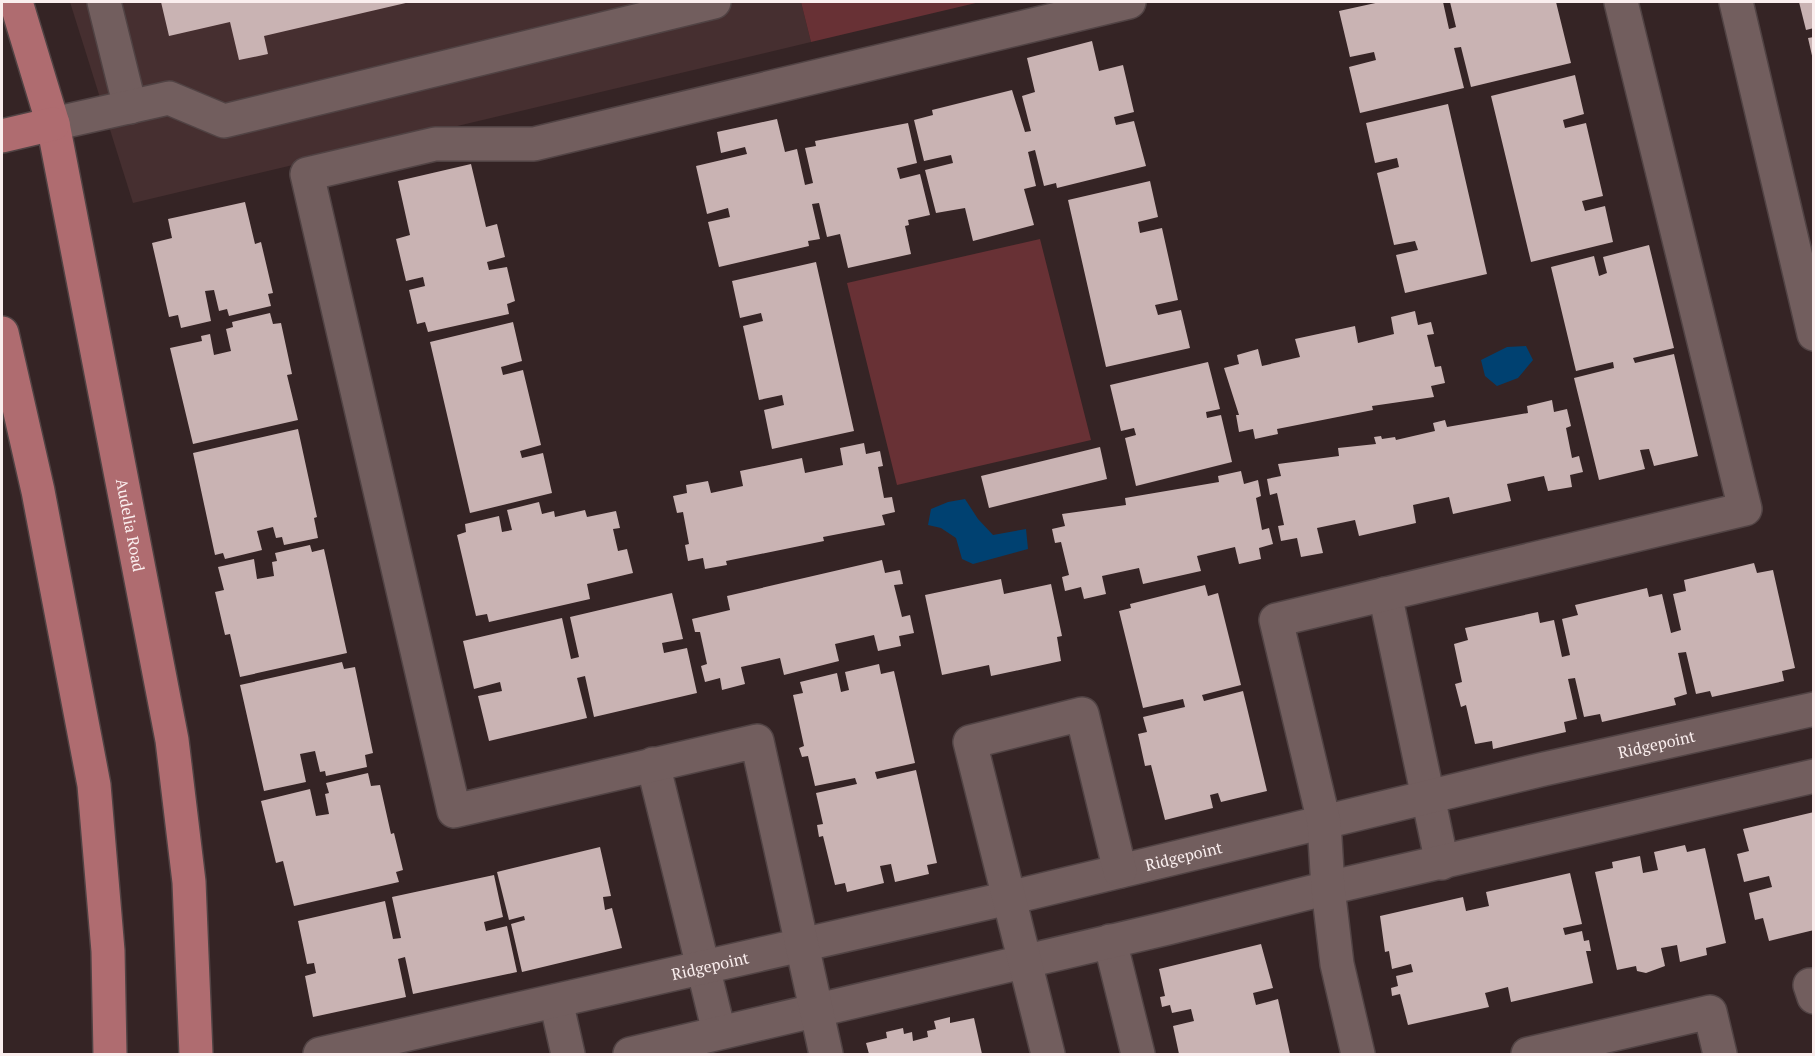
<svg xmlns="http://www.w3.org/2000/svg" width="1815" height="1056" font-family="'PT Serif',serif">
<rect width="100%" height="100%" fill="#352425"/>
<path fill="#462f30" d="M70 2H801L811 42 133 203Z"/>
<path fill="#683135" d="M801 2H980L811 42Z
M1040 239 1091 440 897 485 847 283Z"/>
<path fill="#004171" d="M1526 346 1533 360 1518 378 1497 386 1485 376 1481 360 1507 347Z
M965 499 978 519 993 535 1026 529 1028 549 973 564 962 559 956 538 941 528 928 525 931 509 948 502Z"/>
<path fill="#c9b3b3" d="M161 2H410L264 36 268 54 239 60 230 22 169 36Z
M1380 2H1443L1449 29 1456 27 1450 2H1556L1571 63 1471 87 1461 47 1454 48 1464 88 1360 113 1349 67 1376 60 1374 52 1350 57 1339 11Z
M1799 2H1814V28L1806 30Z
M1814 37V60H1813L1808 38Z
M1092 41 1099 71 1123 65 1134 112 1114 117 1116 125 1134 121 1146 166 1057 188 1056 183 1044 186 1035 150 1028 152 1036 186 1024 189 1034 225 973 241 965 208 936 213 925 170 953 163 951 155 924 161 914 120 933 115 932 110 1012 90 1025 132 1031 131 1022 96 1035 92 1027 58Z
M1575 75 1584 114 1563 120 1565 128 1586 123 1603 196 1582 201 1585 211 1605 206 1613 242 1531 262 1491 96Z
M1448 104 1487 274 1405 293 1396 255 1418 250 1415 241 1394 245 1377 173 1399 167 1397 158 1375 163 1366 123Z
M777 119 785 152 797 149 805 185 813 183 805 148 816 146 815 141 908 123 917 163 897 168 900 179 920 174 930 215 908 220 909 225 905 226 911 254 848 268 840 234 827 237 819 203 812 204 820 239 808 241 809 246 719 267 708 222 730 217 728 208 707 214 696 166 747 154 745 147 721 153 717 132Z
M471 164 486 227 497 224 505 257 487 262 489 270 507 267 515 301 507 304 509 314 428 332 425 322 417 324 409 290 425 286 423 277 406 281 396 239 410 235 398 181Z
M1150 181 1158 217 1138 222 1140 233 1162 228 1178 300 1155 305 1158 315 1181 310 1190 348 1106 367 1068 200Z
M245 202 255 244 261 242 273 293 268 294 271 306 229 316 227 309 219 311 214 290 205 291 211 321 181 328 178 315 169 317 152 243 172 238 168 219Z
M1649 245 1674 348 1633 358 1635 363 1674 354 1698 456 1654 466 1649 449 1640 450 1645 469 1599 480 1574 378 1614 368 1613 362 1576 371 1551 267 1594 256 1599 276 1607 273 1603 257Z
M816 262 854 431 772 449 764 410 784 405 782 395 759 400 743 326 763 321 761 313 740 318 732 281Z
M1415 311 1418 325 1431 322 1434 334 1427 335 1435 367 1441 366 1445 383 1431 386 1434 397 1372 406 1373 410 1277 429 1278 434 1255 439 1253 429 1239 432 1236 415H1239L1224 368 1239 364 1237 355 1258 349 1262 366 1300 357 1295 339 1355 326 1358 343 1394 334 1391 317Z
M270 313 273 324 281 323 292 374 287 375 298 420 193 444 170 348 202 341 201 336 210 334 214 355 231 351 226 329 233 327 232 322Z
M513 322 522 361 501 367 503 375 523 370 541 445 520 451 522 458 543 453 552 493 470 513 430 342Z
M1208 362 1220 409 1206 412 1207 418 1221 415 1232 462 1136 486 1125 438 1136 435 1134 428 1121 431 1110 385Z
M1552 400 1554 412 1567 409 1571 426 1566 428 1572 458 1579 456 1583 472 1570 475 1572 487 1548 491 1544 476 1507 484 1511 501 1453 514 1449 497 1413 505 1416 523 1359 536 1355 520 1317 528 1323 553 1301 557 1297 538 1281 541 1278 526 1284 525 1277 493 1270 495 1267 479 1281 476 1278 464 1339 456 1338 448 1376 444 1374 437 1381 436 1382 439 1395 437 1396 440 1435 431 1433 423 1445 420 1447 427 1528 413 1527 406Z
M298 429 317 517 314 518 318 538 284 545 282 537 276 538 273 527 257 531 262 550 225 559 223 553 215 555 193 453Z
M864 443 866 454 880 451 883 466 878 467 884 498 892 497 895 512 882 515 885 525 823 537 824 541 726 561 727 565 705 569 703 558 688 561 685 545 689 544 683 512 677 513 673 496 687 493 686 485 708 481 711 493 743 486 740 471 802 458 805 473 843 465 840 448Z
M1100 447 1107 479 989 508 981 476Z
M1241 471 1244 484 1258 480 1261 496 1256 498 1262 530 1269 528 1273 544 1259 548 1261 559 1239 564 1235 547 1197 556 1201 571 1143 584 1139 568 1102 576 1106 594 1084 599 1081 587 1065 591 1062 577 1069 575 1061 542 1055 543 1052 529 1065 526 1062 514 1126 505 1125 498 1219 482 1218 476Z
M539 502 542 514 554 511 555 517 585 510 587 517 616 511 620 528 613 529 618 551 627 549 633 573 587 584 590 599 489 622 487 614 476 616 457 535 466 532 465 524 499 516 502 532 512 530 507 510Z
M310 545 312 552 324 549 347 653 240 677 230 634 225 635 215 592 224 590 218 567 254 559 257 579 274 576 272 562 277 561 275 553Z
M882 560 885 573 900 570 903 584 894 585 902 617 910 615 914 633 899 636 901 646 878 651 874 635 835 644 839 661 784 675 780 658 741 667 745 684 722 690 720 678 705 682 701 666 707 664 700 632H695L692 619 730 610 727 596Z
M1754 563 1757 573 1773 570 1795 668 1782 671 1784 681 1712 697 1710 691 1696 694 1686 652 1678 653 1687 694 1674 698 1676 705 1602 722 1600 714 1584 717 1575 678 1568 679 1577 719 1564 722 1566 732 1493 749 1492 741 1475 744 1466 705 1461 707 1455 684 1462 682 1454 644 1468 640 1465 628 1538 612 1540 623 1554 620 1562 657 1570 655 1562 619 1578 615 1575 605 1647 588 1649 597 1662 594 1671 633 1681 630 1673 594 1686 591 1684 580Z
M1001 579 1004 594 1051 584 1062 636 1057 637 1061 661 991 676 989 665 942 675 925 595Z
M1205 585 1208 596 1218 593 1241 685 1202 695 1204 701 1243 691 1267 791 1221 802 1218 793 1210 795 1213 808 1165 820 1151 765 1145 766 1138 734 1147 732 1143 717 1185 707 1183 699 1143 708 1119 611 1131 608 1130 604Z
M672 593 683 639 662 643 664 653 687 648 697 693 594 717 585 676 577 678 587 718 489 741 478 696 502 691 500 682 474 689 463 641 562 618 571 659 579 657 570 617Z
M342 662 344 669 355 667 373 753 365 755 367 767 326 776 325 771 320 772 315 751 300 754 306 782 264 791 240 685Z
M879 664 881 674 894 671 915 763 875 772 877 779 916 770 937 863 927 865 929 874 895 882 891 864 880 866 884 883 847 892 845 883 835 885 823 836 819 837 817 825 823 824 816 793 857 784 855 778 815 786 808 756 802 757 799 748 804 746 793 695 803 693 800 682 837 673 841 692 849 690 845 672Z
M368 773 371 786 380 785 391 834 394 833 403 870 396 872 399 882 294 906 283 861 276 863 261 801 310 789 316 816 329 814 325 794 329 793 326 783Z
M1814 812V930L1769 941 1763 918 1755 920 1749 893 1772 887 1769 876 1744 882 1737 854 1749 851 1743 829Z
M1685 845 1687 852 1705 848 1726 943 1706 948 1707 955 1680 962 1677 945 1661 948 1665 966 1646 973 1637 971 1636 966 1617 970 1595 872 1613 868 1612 862 1640 856 1643 873 1658 870 1654 852Z
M600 847 611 896 603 897 605 910 612 908 622 948 522 972 511 924 525 920 524 916 509 920 497 872Z
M1570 873 1582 924 1563 928 1565 935 1582 931 1584 941 1589 940 1591 951H1586L1593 983 1511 1002 1508 987 1485 993 1489 1007 1408 1025 1400 994 1392 996 1391 988 1398 986 1396 976 1413 972 1411 964 1392 969 1389 951 1385 952 1380 916 1463 897 1466 911 1489 906 1486 892Z
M494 875 503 917 484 922 486 931 507 926 517 972 413 994 405 957 398 959 406 997 313 1017 305 976 316 973 314 963 307 964 298 921 385 901 393 939 401 938 392 897Z
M1261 944 1273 988 1253 993 1256 1005 1278 999 1290 1054H1179L1173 1026 1194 1021 1191 1009 1172 1013 1170 1005 1162 1007 1160 997 1165 996 1159 969Z
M950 1017V1023L974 1018 982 1054H869L866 1043 887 1038 886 1032 903 1028 904 1034 912 1032 913 1041 928 1037 927 1031 936 1029 934 1021Z"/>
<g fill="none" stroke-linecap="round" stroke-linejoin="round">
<defs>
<g id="minor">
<path d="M104 2 130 107"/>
<path d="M1736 2 1814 334"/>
<path d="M53 124 169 98 224 121 714 2"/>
<path d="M1385 594 1442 863"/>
<path d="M653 764 719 1032"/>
<path d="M1110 941 1138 1054"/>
<path d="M1814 985H1810L1814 997"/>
<path d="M556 1001 568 1054"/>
<path id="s1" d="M320 1054 1009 898 1544 769 1814 709"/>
<path d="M630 1054 1168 928 1328 888 1814 776"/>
<path d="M826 1054 757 741 454 811 307 174 435 144H534L1129 2"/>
<path d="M1048 1054 970 742 1082 714 1120 871"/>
<path d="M1358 1054 1337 964 1328 888 1324 822 1276 620 1745 509 1621 2"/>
<path d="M1528 1054 1710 1012 1720 1054"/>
</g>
<g id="major">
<path id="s2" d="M16 2 53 124 172 740 189 882 196 1054"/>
<path d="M2 136 53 124"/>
<path d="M2 333 38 491 94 785 108 951 110 1054"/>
</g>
</defs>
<use href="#minor" stroke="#514344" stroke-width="36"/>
<use href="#major" stroke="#514344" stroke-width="36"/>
<use href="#minor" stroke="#725e5e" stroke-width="33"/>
<use href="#major" stroke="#af6c70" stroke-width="33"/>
</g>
<g text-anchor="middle" stroke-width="6" stroke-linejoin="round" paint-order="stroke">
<g font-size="16" fill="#faeeee" stroke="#171010">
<text dy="6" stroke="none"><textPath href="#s2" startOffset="536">Audelia Road</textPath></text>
<text dy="6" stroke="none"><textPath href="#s1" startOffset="1372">Ridgepoint</textPath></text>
<text dy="6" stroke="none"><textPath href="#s1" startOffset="886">Ridgepoint</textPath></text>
<text dy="6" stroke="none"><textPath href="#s1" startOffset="400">Ridgepoint</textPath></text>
</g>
</g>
<rect width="1815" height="1056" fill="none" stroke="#faeeee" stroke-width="6"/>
</svg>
